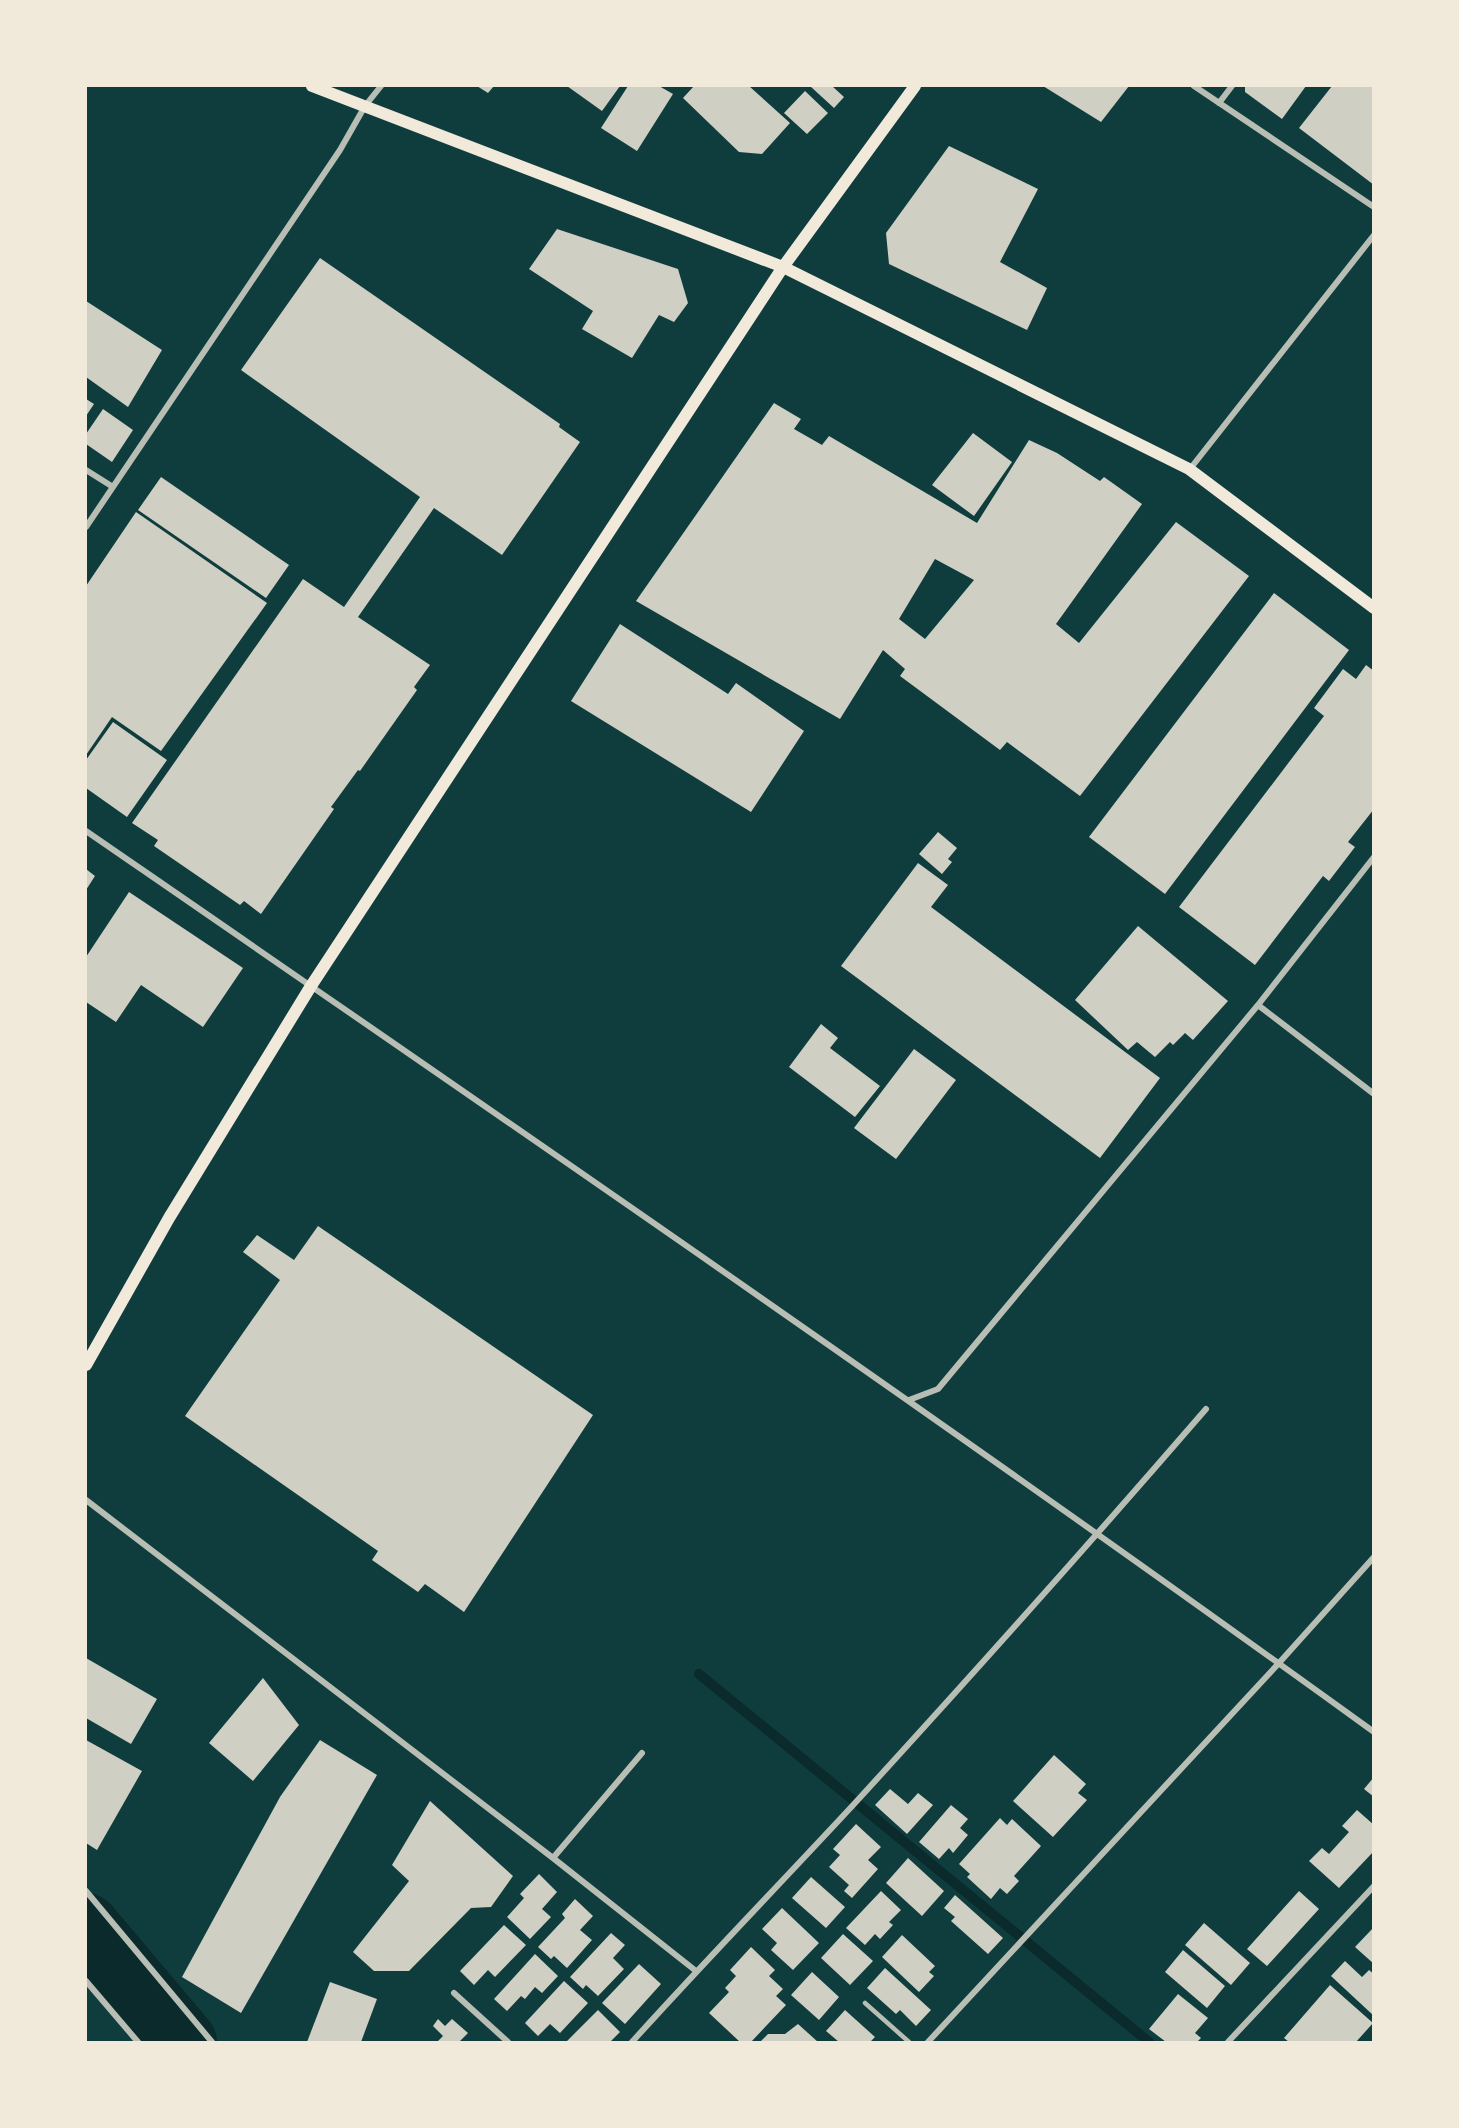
<svg xmlns="http://www.w3.org/2000/svg" width="1459" height="2128" font-family="Helvetica,sans-serif">
<rect width="100%" height="100%" fill="#0f3d3e"/>
<g fill="none" stroke-linecap="round" stroke-linejoin="round">
<path stroke="#0a2a2b" stroke-width="10" d="M699 1674 1149 2042"/>
<path stroke="#0a2a2b" stroke-width="66" d="M86 1926 184 2042"/>
</g>
<path fill="#cfcfc3" fill-rule="evenodd" d="M477 86H494L488 93Z
M567 86H620L602 111Z
M628 86H659L673 94 637 151 601 128Z
M694 86H749L790 123 762 154 739 152 683 98Z
M810 86H832L844 97 834 108Z
M1043 86H1129L1101 122Z
M1245 86H1306L1282 119 1245 92Z
M1332 86H1374V185L1299 128Z
M805 91 828 113 807 134 784 113Z
M949 146 1038 189 1000 262 1047 288 1027 330 889 264 886 233Z
M557 229 678 269 688 303 674 322 659 315 632 358 582 329 593 311 529 269Z
M320 258 560 424 559 427 580 442 502 555 434 508 358 617 430 665 414 687 417 690 360 771 358 770 331 807 334 809 261 914 244 901 240 905 154 846 158 840 132 823 303 579 344 607 420 497 241 370Z
M86 301 162 350 128 407 86 377Z
M86 399 94 404 86 416Z
M774 403 801 419 794 429 822 445 829 436 977 523 1029 440 1057 453 1100 481 1104 477 1142 504 1056 624 1079 643 1176 522 1249 576 1080 796 1007 742 1000 750 900 676 905 669 883 650 840 719 636 601ZM935 559 974 580 925 639 899 619Z
M103 409 133 430 112 462 86 444V434Z
M973 433 1012 462 974 516 932 485Z
M161 477 289 565 266 598 138 510Z
M136 512 267 603 161 751 112 717 86 755V586Z
M1274 593 1349 650 1165 894 1089 837Z
M620 624 728 694 736 683 804 731 751 812 571 701Z
M1366 665 1374 671V809L1348 842 1355 847 1329 881 1323 876 1255 965 1179 907 1324 716 1314 708 1343 669 1356 679Z
M113 722 167 760 127 817 86 788V760Z
M938 832 957 848 948 859 952 862 942 874 919 854Z
M918 863 948 885 931 907 1160 1078 1100 1158 841 966Z
M86 869 95 876 86 890Z
M129 892 243 968 203 1027 141 985 116 1022 86 1002V957Z
M1138 926 1228 1001 1193 1040 1185 1033 1173 1045 1170 1042 1155 1057 1137 1042 1128 1050 1075 1000Z
M821 1024 838 1038 830 1048 880 1086 855 1117 789 1067Z
M914 1049 956 1080 896 1159 854 1128Z
M318 1226 593 1415 464 1612 425 1584 418 1592 372 1560 378 1551 185 1416 280 1280 243 1252 257 1235 294 1260Z
M86 1658 157 1699 131 1744 86 1718Z
M263 1678 299 1725 253 1781 209 1743Z
M86 1740 142 1771 97 1850 86 1843Z
M320 1740 377 1775 241 2013 182 1977 280 1797Z
M1054 1755 1086 1784 1078 1793 1087 1800 1053 1837 1013 1801Z
M1374 1777V1797L1364 1789Z
M890 1789 908 1804 918 1793 933 1805 907 1834 875 1805Z
M430 1801 513 1876 491 1907 471 1908 409 1971H374L353 1952 409 1881 392 1865Z
M951 1805 968 1819 960 1828 968 1835 953 1853 949 1848 939 1859 919 1842Z
M1357 1810 1374 1825V1851L1339 1888 1309 1861 1322 1848 1329 1854 1349 1832 1342 1826Z
M1000 1818 1007 1825 1012 1819 1041 1846 1014 1876 1019 1881 1007 1894 1000 1888 991 1899 967 1877 970 1874 959 1864Z
M856 1824 881 1847 868 1860 878 1869 852 1898 844 1891 849 1885 829 1867 840 1855 833 1849Z
M908 1858 944 1891 922 1916 886 1883Z
M539 1874 557 1892 542 1909 551 1917 530 1939 507 1917 524 1898 520 1894Z
M811 1877 845 1907 826 1928 792 1898Z
M881 1891 901 1910 889 1922 893 1925 880 1939 875 1934 865 1945 846 1928Z
M1299 1891 1319 1909 1267 1966 1247 1949Z
M955 1895 1003 1938 988 1954 951 1921 955 1917 944 1908Z
M575 1899 593 1916 580 1930 592 1940 567 1968 554 1956 551 1959 538 1947 565 1918 562 1914Z
M782 1908 819 1943 793 1970 771 1950 777 1943 762 1929Z
M1204 1923 1250 1963 1231 1985 1185 1945Z
M504 1925 526 1945 495 1977 488 1970 474 1985 460 1971Z
M1374 1927V1964L1355 1947Z
M611 1933 625 1945 613 1958 624 1969 598 1996 586 1985 583 1989 570 1977Z
M843 1934 873 1961 850 1985 821 1958Z
M902 1935 935 1966 929 1972 934 1976 919 1992 882 1957Z
M751 1947 775 1970 769 1976 783 1989 776 1996 786 2005 751 2042H740L709 2013 729 1992 725 1988 736 1976 730 1970Z
M1183 1950 1225 1986 1207 2008 1165 1972Z
M535 1954 558 1976 542 1993 535 1987 525 1999 521 1996 507 2011 494 1999Z
M1345 1961 1362 1977 1369 1970 1374 1974V2016L1331 1976Z
M639 1964 661 1984 625 2024 602 2003Z
M885 1968 931 2010 916 2026 900 2010 896 2014 867 1988Z
M812 1972 839 1997 819 2020 791 1995Z
M564 1981 588 2003 560 2033 550 2024 538 2036 525 2023Z
M330 1982 377 1999 361 2042H307Z
M1330 1985 1373 2023 1356 2042H1289L1284 2038Z
M1178 1994 1208 2018 1195 2033 1201 2038 1197 2042H1166L1149 2029Z
M598 2010 620 2032 610 2042H566Z
M845 2010 875 2037 870 2042H839L826 2031Z
M438 2019 445 2026 452 2019 468 2033 459 2042H437L443 2036 433 2026Z
M798 2024 818 2042H760L768 2034H785Z"/>
<g fill="none" stroke-linecap="round" stroke-linejoin="round">
<path stroke="#b8beb3" stroke-width="4.5" d="M865 2003 909 2042"/>
<path stroke="#b8beb3" stroke-width="6" d="M1194 86 1374 207
M1219 103 1232 86
M1190 469 1374 235
M86 470 113 487
M86 527 340 150 365 106 381 86
M86 831C517 1128 949 1425 1374 1732
M1258 1005 1374 1094
M909 1400 938 1389 1258 1005 1374 857
M86 1500 553 1858 696 1971
M553 1858 642 1753
M86 1891 212 2042
M86 1981 138 2042
M454 1993 508 2042
M632 2042C705 1961 781 1883 855 1803 974 1673 1091 1542 1206 1409
M928 2042 1279 1663 1374 1557
M1228 2042 1374 1886"/>
<path stroke="#f1e9da" stroke-width="12" d="M312 86 783 267 1189 469 1374 608
M86 1365 169 1218 311 986 783 267 915 86"/>
</g>
<rect width="1459" height="2128" fill="none" stroke="#f1e9da" stroke-width="174"/>
</svg>
